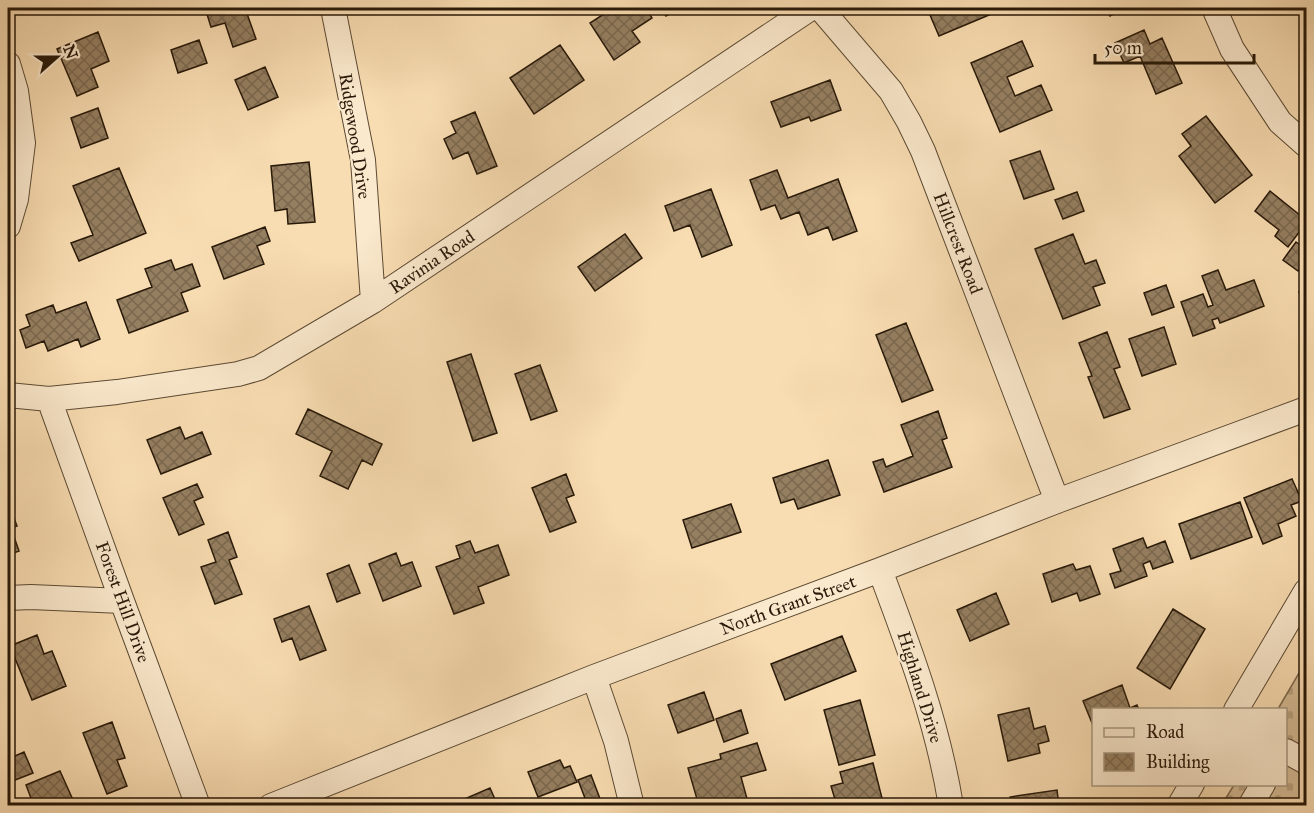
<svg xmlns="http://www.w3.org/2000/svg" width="1314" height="813" font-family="'IM FELL Great Primer',serif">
<defs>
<pattern id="cemetery-stones" width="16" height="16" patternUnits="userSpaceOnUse" patternTransform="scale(1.5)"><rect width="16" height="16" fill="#d5bc95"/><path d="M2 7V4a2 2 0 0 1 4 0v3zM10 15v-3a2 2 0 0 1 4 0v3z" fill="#b7a17f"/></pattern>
<pattern id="building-cross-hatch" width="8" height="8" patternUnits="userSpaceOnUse" patternTransform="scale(1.5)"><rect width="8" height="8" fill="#957f61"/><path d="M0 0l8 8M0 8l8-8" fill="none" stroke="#7a674e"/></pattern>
</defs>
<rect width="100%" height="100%" fill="#f9ddb2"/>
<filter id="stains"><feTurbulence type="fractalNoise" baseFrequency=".00333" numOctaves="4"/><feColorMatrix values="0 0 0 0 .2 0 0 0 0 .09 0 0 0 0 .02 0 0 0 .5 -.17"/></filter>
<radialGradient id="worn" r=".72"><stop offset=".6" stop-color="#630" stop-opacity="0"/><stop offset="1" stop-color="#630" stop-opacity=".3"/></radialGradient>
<path fill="url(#cemetery-stones)" stroke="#7e6a4f" stroke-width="1.5" d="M1306 661V805L1221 806 1234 785 1286 784V710L1278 709Z"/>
<path fill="url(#building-cross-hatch)" stroke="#281909" stroke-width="1.5" d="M215 8H245L256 39 233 47 225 23 211 27 206 11Z
M613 8H646L652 18 632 31 640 42 614 60 590 23Z
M660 8H680L666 16Z
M927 8H994L996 12 939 36Z
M1105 8H1124L1110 16Z
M1144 30 1150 44 1162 38 1182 83 1156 94 1140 56 1124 63 1115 43Z
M98 32 109 61 91 69 98 87 77 96 57 49Z
M199 40 207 63 178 73 171 50Z
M1022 41 1033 66 1007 77 1015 96 1041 85 1052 110 1000 132 971 63Z
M560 45 584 80 534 114 510 78Z
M265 67 278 97 248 110 235 80Z
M830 80 841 110 811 121 809 117 781 127 771 102Z
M98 108 108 138 81 148 71 118Z
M475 112 497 166 477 174 468 152 453 159 444 139 456 133 451 122Z
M1206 116 1252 175 1215 203 1179 156 1191 146 1182 134Z
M1040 151 1054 189 1024 199 1010 161Z
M309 162 315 222 288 224 287 209 275 211 271 166Z
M119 168 146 233 79 261 71 243 93 235 73 186Z
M777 170 788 198 838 179 857 231 833 240 828 227 808 235 799 212 781 219 775 205 761 210 750 180Z
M711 189 732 245 702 257 690 225 674 231 665 206Z
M1270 191 1306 220V223L1288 247 1275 236 1279 230 1255 211Z
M1077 192 1084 211 1063 219 1055 200Z
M265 227 270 241 257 246 264 264 224 279 212 247Z
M625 234 642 258 595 291 578 267Z
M1073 234 1085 264 1096 260 1105 283 1093 287 1100 305 1063 319 1035 249Z
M1296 242 1306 249V259L1298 271 1283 260Z
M171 260 175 270 192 264 200 286 181 293 188 311 129 333 117 300 152 287 145 269Z
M1218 270 1226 290 1254 280 1264 306 1220 323 1218 318 1212 320 1215 328 1193 336 1181 302 1203 294 1208 307 1213 305 1202 276Z
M1166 285 1174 307 1152 315 1144 293Z
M1306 289V312L1299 292Z
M86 302 100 339 81 347 78 339 48 351 44 341 26 348 20 330 30 326 26 315 53 305 56 313Z
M906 323 933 390 902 402 876 335Z
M1164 327 1176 364 1142 376 1129 339Z
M1107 332 1120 367 1114 369 1130 409 1104 418 1088 377 1092 376 1079 343Z
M471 354 497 433 473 441 447 362Z
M540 365 557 411 531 420 515 374Z
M308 409 382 444 372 465 362 460 348 489 320 476 332 451 296 434Z
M938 411 947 438 942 440 952 467 884 492 873 462 883 459 886 467 913 456 901 425Z
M180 427 185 439 202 432 211 454 161 474 147 440Z
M828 460 840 495 798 509 794 499 781 503 773 478Z
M566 474 574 495 566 498 576 522 550 532 532 488Z
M1292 479 1302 501 1291 505 1296 516 1278 524 1282 536 1263 544 1244 498Z
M197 484 203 497 194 501 204 524 179 535 163 498Z
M8 502 17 526 11 528 19 551 8 555Z
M1240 502 1252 537 1191 559 1179 524Z
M731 504 741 532 692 548 683 520Z
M228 532 237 557 229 560 242 594 215 604 201 567 216 562 208 540Z
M1143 538 1147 548 1165 541 1173 562 1153 569 1150 561 1143 564 1147 576 1115 588 1110 574 1121 571 1113 549Z
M470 541 475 553 498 545 509 575 478 587 484 603 454 614 436 567 460 558 456 546Z
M396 553 401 566 412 562 421 586 383 601 369 564Z
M1073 564 1076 570 1090 566 1100 594 1080 601 1077 593 1052 602 1043 574Z
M349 565 360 593 337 602 327 574Z
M996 593 1009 624 970 641 957 610Z
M309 606 326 650 300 660 292 638 282 642 274 619Z
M1173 609 1205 629 1170 689 1137 668Z
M37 635 44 654 52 651 66 686 32 700 10 646Z
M842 636 856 671 785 700 771 664Z
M1122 685 1130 708 1137 705 1139 710H1094V728L1083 701Z
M704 692 714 720 678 733 668 705Z
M860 700 875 755 839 765 824 710Z
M1029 708 1034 729 1045 726 1049 741 1038 744 1040 753 1008 761 998 715Z
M741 710 748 733 724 742 716 719Z
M112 722 125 758 117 760 127 786 107 794 83 733Z
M757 743 766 770 741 777 749 806H699L688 768 721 759 720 754Z
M24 752 33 773 10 782 8 776V759Z
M560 760 564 768 570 766 577 782 538 797 528 772Z
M873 763 884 806H837L831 786 843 783 840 772Z
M60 771 73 800 61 806H34L26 785Z
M591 775 602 804 599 806H588L578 780Z
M490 788 498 806 440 805 452 800 453 804Z
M1057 790 1059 806H1012L1010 797Z"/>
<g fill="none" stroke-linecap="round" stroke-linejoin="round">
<defs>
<path id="minor" d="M333 8 363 160 373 301
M820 8 891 91 909 122 923 151 1057 501
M1214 8 1232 49 1280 122 1306 145
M8 64 16 91 23 143 16 199 8 226
M8 395 49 399 117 392 238 374 259 368 373 301 811 8
M49 399 122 601 198 806
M880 570C909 647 938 724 951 806
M8 598 31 597 122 601
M594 677 616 741 632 806
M1236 710 1306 591
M1286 751 1306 762
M271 806 594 677 880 570 1057 501 1306 409
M1179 806 1192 784
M1250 806 1263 784"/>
</defs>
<use href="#minor" stroke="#5c4a33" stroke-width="26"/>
<use href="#minor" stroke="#fbe9cd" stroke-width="24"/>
</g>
<g text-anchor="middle" stroke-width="4.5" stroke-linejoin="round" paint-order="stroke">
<g font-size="18" fill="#281909" stroke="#fbe9cd">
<text transform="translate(355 136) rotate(81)" y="6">Ridgewood Drive</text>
<text transform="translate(958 243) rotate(69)" y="6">Hillcrest Road</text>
<text transform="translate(432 262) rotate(-34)" y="6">Ravinia Road</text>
<text transform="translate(123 602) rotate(70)" y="6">Forest Hill Drive</text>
<text transform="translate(788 605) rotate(-20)" y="6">North Grant Street</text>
<text transform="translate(920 687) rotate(73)" y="6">Highland Drive</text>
</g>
</g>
<rect width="1314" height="813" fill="none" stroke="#f9ddb2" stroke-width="30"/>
<rect x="9" y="9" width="1296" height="795" fill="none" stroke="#281909" stroke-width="3"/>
<rect x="15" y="15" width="1284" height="783" fill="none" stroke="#281909" stroke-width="1.5"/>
<rect x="1092" y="708" width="195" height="78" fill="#fbe9cd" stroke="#a7967f" stroke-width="1.5"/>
<rect x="1104" y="728" width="30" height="9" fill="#fbe9cd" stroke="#a7967f" stroke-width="1.5"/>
<text x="1146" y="738" font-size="18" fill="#281909">Road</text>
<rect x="1104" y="753" width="30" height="18" fill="url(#building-cross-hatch)" stroke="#a7967f" stroke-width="1.5"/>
<text x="1146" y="768" font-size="18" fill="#281909">Building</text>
<g transform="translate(57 57) rotate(69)" stroke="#fbe9cd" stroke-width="4.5" paint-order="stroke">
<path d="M0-4.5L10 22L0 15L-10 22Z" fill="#281909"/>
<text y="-9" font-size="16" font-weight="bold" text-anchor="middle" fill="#281909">N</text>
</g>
<path d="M1095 54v9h159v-9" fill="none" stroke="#281909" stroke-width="3"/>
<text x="1104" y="54" font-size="18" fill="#281909" stroke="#fbe9cd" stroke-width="4.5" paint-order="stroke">50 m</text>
<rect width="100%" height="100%" filter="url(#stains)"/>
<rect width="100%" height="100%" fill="url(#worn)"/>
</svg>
